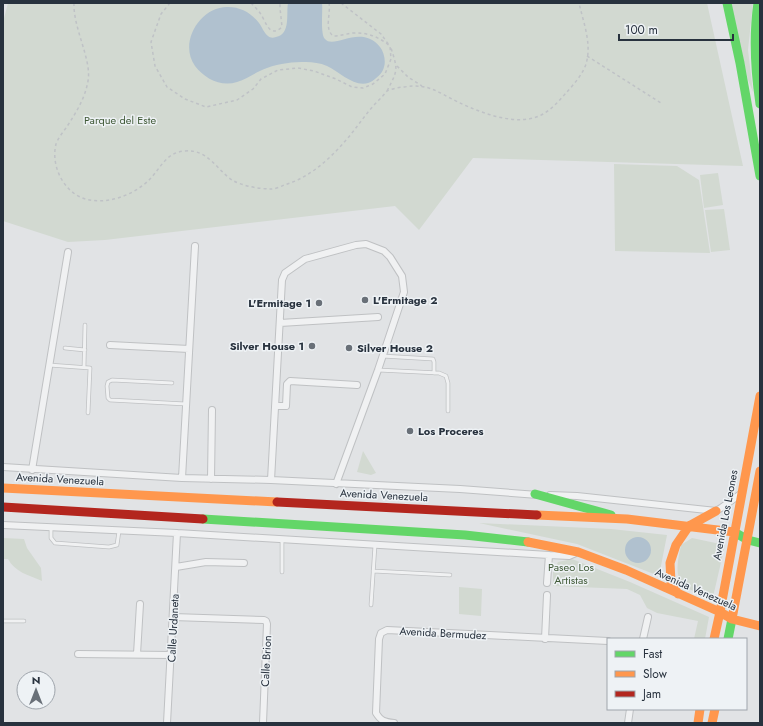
<svg xmlns="http://www.w3.org/2000/svg" width="763" height="726" font-family="Jost,sans-serif">
<rect width="100%" height="100%" fill="#e1e3e5"/>
<path fill="#d2d9d1" d="M8 3H707L743 166 473 158 419 230 395 206 105 240 68 242 3 221V22Z
M731 3H753L748 50 753 92 748 80Z
M614 164 677 166 699 180 710 253 615 251Z
M718 173 723 205 704 208 700 175Z
M724 209 730 250 711 252 705 210Z
M363 451 376 473 371 475 357 472Z
M479 523 611 529 667 535 659 576 577 544Z
M3 538 24 539 27 548 41 568 42 581C28 575 15 572 8 559H3Z
M692 538 725 545 713 597C705 594 696 593 689 589 672 580 678 560 681 545Z
M572 559 630 582 709 617 705 639H694L698 621 657 613 647 608 640 595 627 589 553 586V571L558 562Z
M459 587 482 589 481 616 459 614Z"/>
<path fill="#b0c1cf" d="M288 3H322C323 11 320 34 325 39 334 50 361 23 380 47 384 52 386 61 384 67 383 72 379 76 375 79 359 93 342 73 327 66 320 63 313 62 306 62 293 62 280 63 267 68 257 71 248 79 237 82 221 87 205 79 195 66 178 42 201 6 228 7 241 7 251 13 259 23 262 27 264 33 268 36 270 38 273 38 276 37 291 34 286 14 288 3Z
M625 550a13 13 0 1 1 26 0a13 13 0 1 1-26 0Z"/>
<g fill="none" stroke-linecap="round" stroke-linejoin="round">
<defs>
<path id="lane" d="M65 348 85 350
M382 356 433 359 434 362V373
M49 365 90 368 88 413
M84 367 85 325
M378 370 439 373 446 376 448 383V411
M172 383 112 380 108 382 107 386 108 398 110 400 186 404
M51 527V538L55 543 109 547 117 545 119 531
M282 539V572
M373 571 450 575
M371 605 375 545
M3 621H24"/>
<path id="street" d="M280 323 378 317
M110 345 189 349
M275 406H286L287 384 290 381 357 385
M3 467 182 478 271 480 460 489 538 495
M32 470 68 252
M182 478 195 246
M211 479 212 410
M271 480 282 280 285 273 305 259 356 245 366 244 384 251 390 257 402 276 404 292 378 370 336 484
M550 495 577 496 716 511 721 508 742 493
M3 525 177 533 549 555 569 556 578 552
M176 567 206 562 244 563
M547 583 549 555
M173 617 264 620 266 621 267 624 263 723
M545 639 547 595
M643 639 648 617
M78 654 171 655
M137 654 140 604
M167 723 177 533
M394 723C384 722 381 721 376 713L379 639 381 633 387 630 608 641
M628 723 630 709"/>
</defs>
<use href="#lane" stroke="#bfc1c3" stroke-width="4.5"/>
<use href="#street" stroke="#bfc1c3" stroke-width="8"/>
<path stroke="#bfc2c6" stroke-width="1.5" stroke-dasharray="3 3" stroke-linecap="butt" d="M74 3C73 28 92 60 88 81 85 98 77 111 68 125 64 131 58 138 56 144 52 160 58 178 69 189 90 211 130 199 149 180 161 168 166 152 185 151 208 149 216 169 232 180 242 186 260 189 271 189 275 189 280 187 284 185 309 178 330 159 347 139 359 125 368 110 381 98 383 96 385 93 387 91 391 89 400 87 404 87 429 83 437 92 458 102 481 113 519 128 543 114 552 109 559 101 566 93 574 84 585 72 587 60 591 41 583 21 579 3
M170 3 161 14 151 42 155 66 167 87 185 99 206 107 237 100 253 89 261 79 278 70 298 68 314 71 336 79 352 87 363 88 373 84 385 74 391 59 390 46C379 37 367 32 352 33 346 34 340 36 333 36 324 28 331 14 329 3
M251 3C254 6 257 9 260 13 266 21 269 39 282 27L280 8V3
M341 3 381 34 389 45
M587 56 661 103
M397 66 408 77 422 86
M387 91C398 70 398 70 391 48"/>
<use href="#lane" stroke="#f0f1f2" stroke-width="3"/>
<use href="#street" stroke="#f0f1f2" stroke-width="6"/>
<path stroke="#63d668" stroke-width="9" d="M727 3 740 63 760 176
M758 3C753 37 755 70 760 104
M535 494 611 515
M203 519 465 535 528 542
M734 532 748 540 760 543
M728 639 732 619"/>
<path stroke="#ff974d" stroke-width="9" d="M760 396 720 612 732 619 760 626
M3 488 277 502
M537 515 627 519 734 532
M528 542 578 552 626 570 720 612 714 639
M678 594 671 582 670 563 676 545 689 526 716 511
M732 619 760 471
M698 723 700 709
M712 723 715 709"/>
<path stroke="#b3261e" stroke-width="9" d="M277 502 537 515
M3 507 203 519"/>
</g>
<g fill="#697078" stroke="#eef2f5" stroke-width="1.5">
<circle cx="365" cy="300" r="4"/>
<circle cx="319" cy="303" r="4"/>
<circle cx="312" cy="346" r="4"/>
<circle cx="349" cy="348" r="4"/>
<circle cx="410" cy="431" r="4"/>
</g>
<g text-anchor="middle" stroke-width="3" stroke-linejoin="round" paint-order="stroke">
<g font-size="11" fill="#3f5936" stroke="#eef2f5">
<text x="120" y="124">Parque del Este</text>
<text x="571" y="571">Paseo Los<tspan x="571" dy="13">Artistas</tspan></text>
</g>
<g font-size="11" font-weight="bold" fill="#28323e" stroke="#eef2f5" text-anchor="start">
<text x="373" y="304">L'Ermitage 2</text>
<text x="311" y="307" text-anchor="end">L'Ermitage 1</text>
<text x="304" y="350" text-anchor="end">Silver House 1</text>
<text x="357" y="352">Silver House 2</text>
<text x="418" y="435">Los Proceres</text>
</g>
<g font-size="11" fill="#28323e" stroke="#eef2f5">
<text transform="translate(60 479) rotate(3)" y="4">Avenida Venezuela</text>
<text transform="translate(384 495) rotate(3)" y="4">Avenida Venezuela</text>
<text transform="translate(725 515) rotate(-79)" y="4">Avenida Los Leones</text>
<text transform="translate(696 589) rotate(24)" y="4">Avenida Venezuela</text>
<text transform="translate(173 628) rotate(-87)" y="4">Calle Urdaneta</text>
<text transform="translate(443 633) rotate(3)" y="4">Avenida Bermudez</text>
<text transform="translate(266 661) rotate(-87)" y="4">Calle Brion</text>
</g>
</g>
<rect width="763" height="726" fill="none" stroke="#28323e" stroke-width="8"/>
<rect x="607" y="638" width="140" height="72" fill="#eef2f5" stroke="#9fa5ac"/>
<rect x="615" y="651" width="20" height="6" fill="#63d668" stroke="#9fa5ac"/>
<text x="643" y="658" font-size="12" fill="#28323e">Fast</text>
<rect x="615" y="671" width="20" height="6" fill="#ff974d" stroke="#9fa5ac"/>
<text x="643" y="678" font-size="12" fill="#28323e">Slow</text>
<rect x="615" y="691" width="20" height="6" fill="#b3261e" stroke="#9fa5ac"/>
<text x="643" y="698" font-size="12" fill="#28323e">Jam</text>
<g transform="translate(36 690)"><circle r="19" fill="#eef2f5" stroke="#9fa5ac"/>
<path d="M0-3L7 15L0 10L-7 15Z" fill="#697078"/>
<text y="-6" font-size="11" font-weight="bold" text-anchor="middle" fill="#28323e">N</text>
</g>
<path d="M619 34v6h114v-6" fill="none" stroke="#28323e" stroke-width="2"/>
<text x="625" y="34" font-size="12" fill="#28323e" stroke="#eef2f5" stroke-width="3" paint-order="stroke">100 m</text>
</svg>
